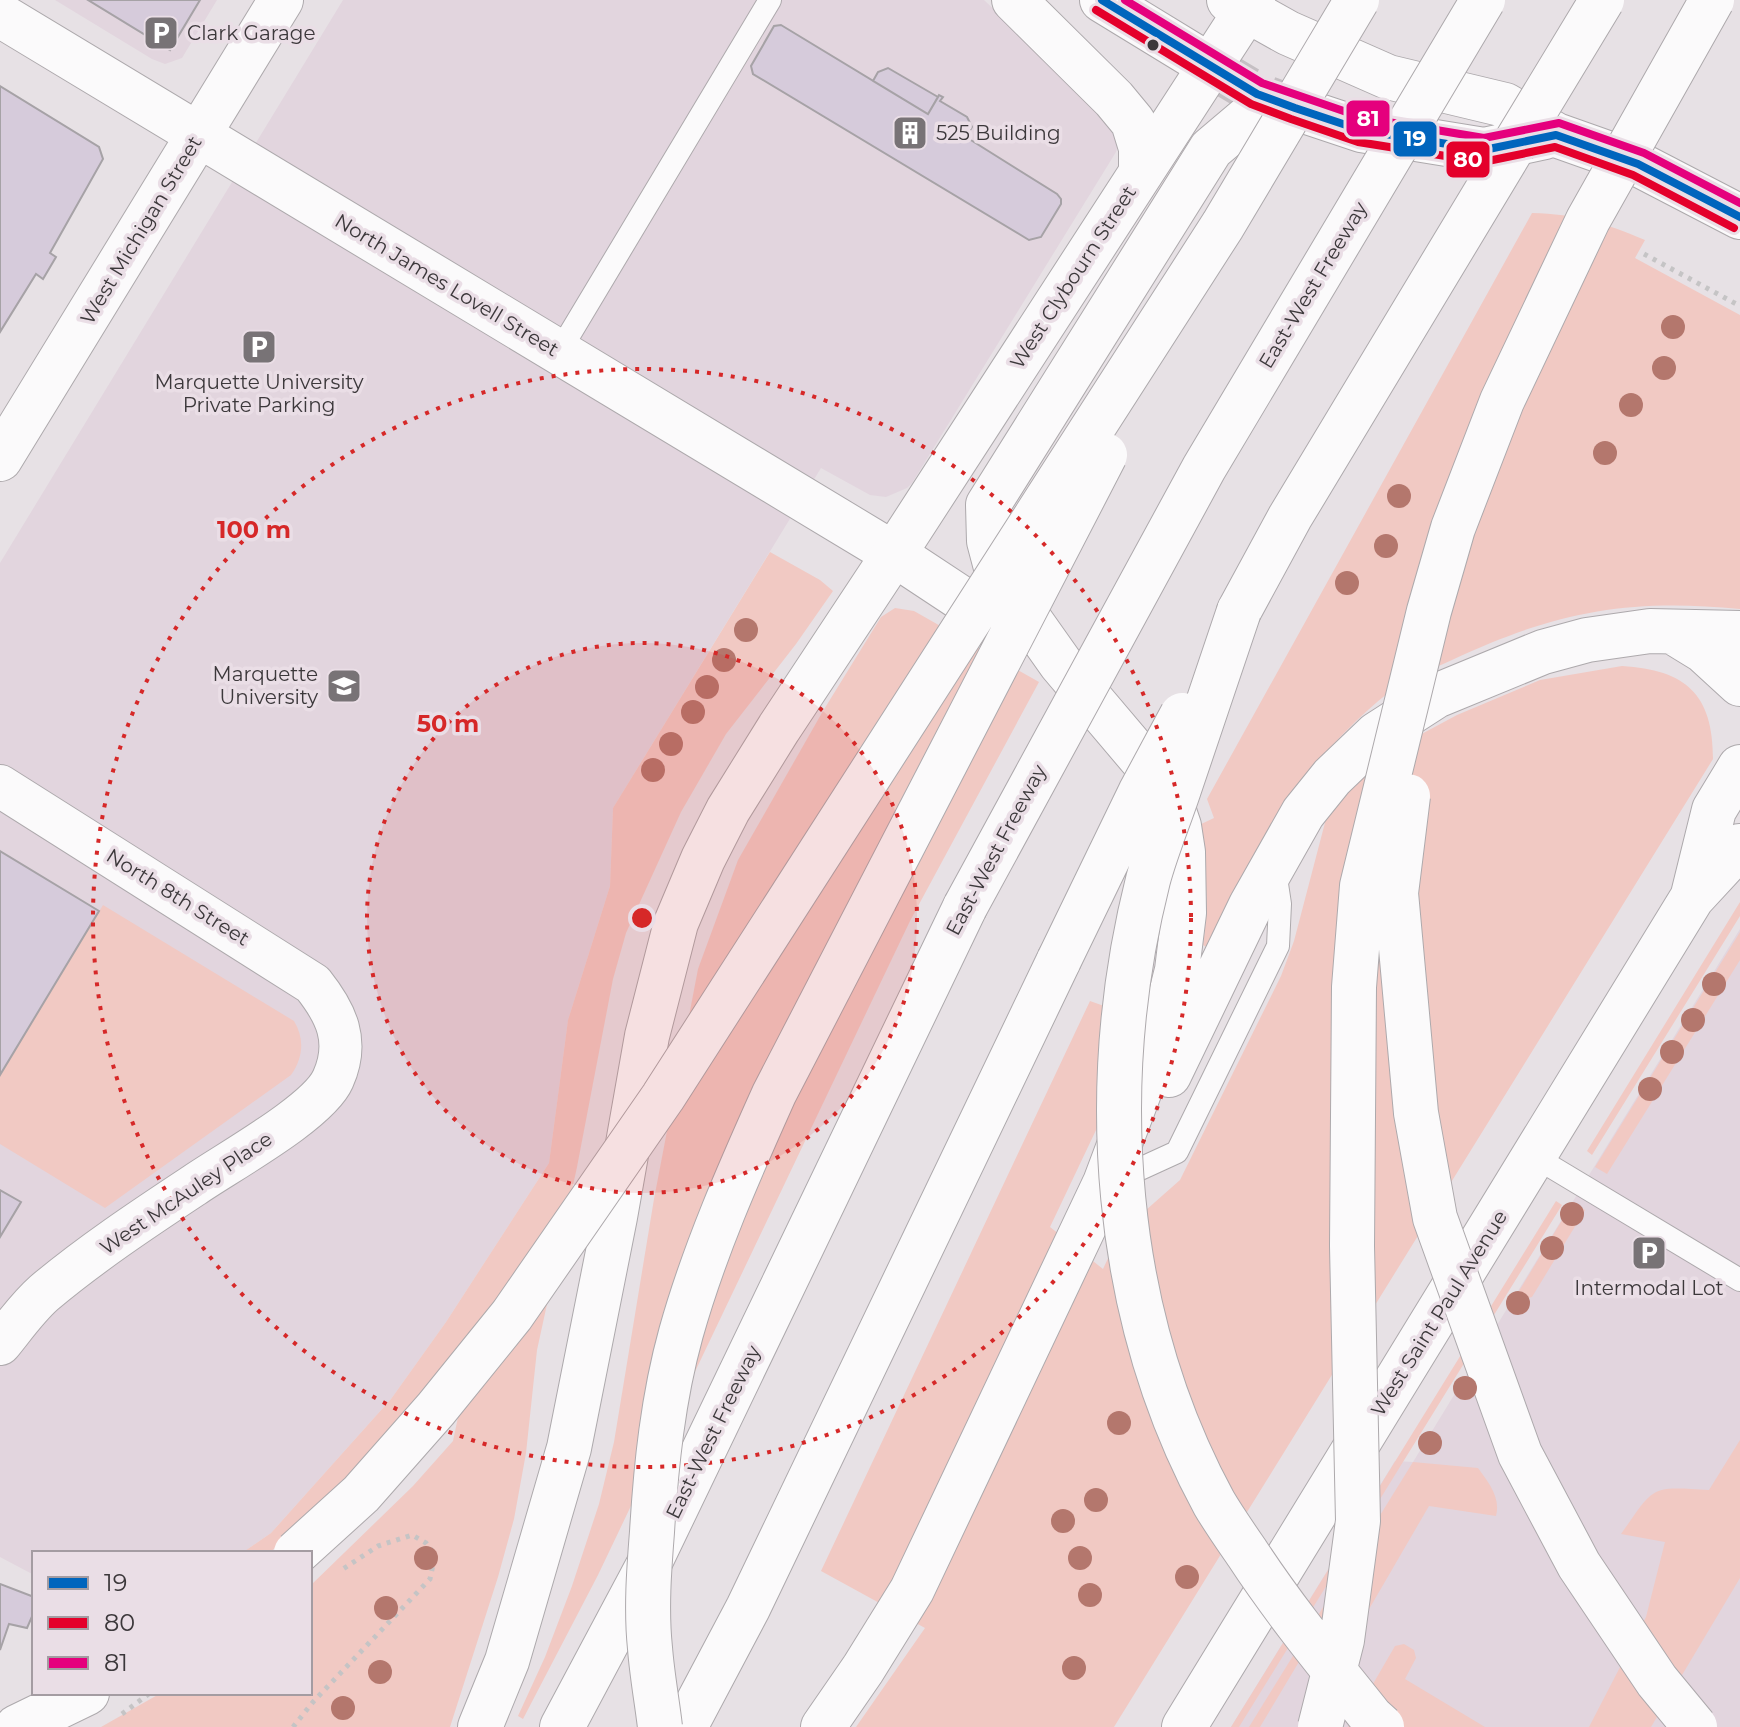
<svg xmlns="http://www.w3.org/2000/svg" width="1740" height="1727" font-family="Montserrat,sans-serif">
<rect width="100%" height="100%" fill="#e7e1e5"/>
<path fill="#e2d5de" d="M55 0H217L182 58 165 64 152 59Z
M343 0H984L1106 115 1111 123 1118 144 1116 152 912 483 907 488 886 497 870 495 821 468 613 808 610 886 568 1020 549 1163 446 1322 391 1399 271 1533 242 1553H34V1575L0 1557V563Z
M1740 929V1727H1231L1395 1461 1413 1462Z"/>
<path fill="#f1c9c3" d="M1532 213C1576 214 1605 223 1645 240L1635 258 1740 315V609C1628 598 1554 612 1452 660 1435 668 1413 675 1398 686 1368 706 1325 751 1303 780 1264 832 1236 889 1208 948L1203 945C1209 905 1207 865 1197 826L1214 818 1207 799Z
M770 552 820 580 833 591 796 644 726 734 681 812 626 933 613 979 577 1167 537 1350 526 1453 514 1519 498 1577 450 1727H101L161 1693H310V1586L413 1486 453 1441 477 1327 362 1466 298 1529 269 1553H242L271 1533 391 1399 446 1322 549 1163 568 1020 610 886 613 808Z
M895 608 914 611 1039 682 910 921 598 1575 523 1719 518 1716 545 1657 572 1586 599 1504 614 1442 654 1199 698 969 738 860 823 711 881 617Z
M1622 666C1686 670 1713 694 1713 759L1114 1727H856L925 1628 821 1571 1090 1001 1104 1006 1098 1065 1097 1128 1050 1227 1103 1269 1120 1233 1180 1180 1281 976 1294 941 1327 815 1350 789 1403 744 1457 715 1540 680Z
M1740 902V916L1592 1155 1587 1151Z
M103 905 294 1021C305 1039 303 1058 291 1075L105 1208 0 1144V1075Z
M1740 932V960L1607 1174 1595 1167Z
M1556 1201 1562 1205 1239 1727H1231Z
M1573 1202 1585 1210 1532 1297 1522 1300 1519 1291Z
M1740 1440V1578L1651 1727H1589L1646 1617 1665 1542 1621 1534C1655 1486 1649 1486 1709 1490Z
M1413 1462 1478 1468C1488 1482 1501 1497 1496 1516L1429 1506 1347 1647 1315 1635 1260 1727H1249Z
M1404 1644 1414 1650 1416 1658 1405 1679 1485 1727H1348L1395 1646Z"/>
<path fill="#d6cbdb" stroke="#a6a2a6" stroke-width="2" d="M88 0H200L170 50Z
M781 25 928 114 939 95 943 97 940 101 967 117 972 127 966 137 1057 194 1061 199V204L1041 237 1029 240 753 74 751 66 774 26Z
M888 68 938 97 928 114 873 81 878 72Z
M0 86 99 147 103 159 50 253 56 257 43 279 36 274 0 332Z
M0 851 99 911 0 1075Z
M0 1190 21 1202 0 1237Z
M0 1584 34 1597V1612L27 1628 9 1624 0 1650Z"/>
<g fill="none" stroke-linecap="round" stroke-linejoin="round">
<path stroke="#c5bfc3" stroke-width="44" stroke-dasharray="44 22" stroke-linecap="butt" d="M1210 66 1257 94 1295 108"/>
<defs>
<path id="service" d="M559 352 770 0
M1535 1157 1740 1280
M1118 1179 1177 1152 1278 946 1280 904 1275 871"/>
<path id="minor" d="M0 786 313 984C336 1013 350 1041 333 1079 318 1113 226 1163 193 1186 143 1219 89 1255 44 1293 27 1308 14 1327 0 1344"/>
<path id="tertiary" d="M0 15 894 554
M0 459 281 0
M1693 895 1714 810 1740 767
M1184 1727 1692 898 1740 846"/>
<path id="secondary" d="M1014 0 1114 99 1133 122 1141 148V173
M894 554 1253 0"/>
<path id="primary" d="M1102 0 1210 66
M1229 0 1288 33 1388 77 1505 105 1556 135 1638 164 1740 217
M1295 108 1361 130 1484 150 1545 137"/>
<path id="motorway" d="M1239 611 1290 517 1513 147
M1673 632 1704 651 1740 684
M1169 1075 1251 905 1303 813 1332 777 1377 734 1436 696 1543 652 1587 640 1650 631 1740 633
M17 1727 87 1693
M480 1727 507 1661 569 1448 615 1217 647 1036 676 923 703 859 728 810 779 728 894 554 1009 630
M562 1727 650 1562 965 907
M685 1727 748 1608 1059 960
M823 1727 863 1669 912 1590 1105 1183 1161 1034 1177 970 1184 913 1183 852 1179 826 1166 788 1061 664 998 575 989 541 988 505 1211 149 1250 116 1295 108"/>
</defs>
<use href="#service" stroke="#ada9ac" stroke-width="24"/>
<use href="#minor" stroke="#ada9ac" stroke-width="44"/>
<use href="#tertiary" stroke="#ada9ac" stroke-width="46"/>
<use href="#secondary" stroke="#ada9ac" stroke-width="46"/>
<use href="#primary" stroke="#ada9ac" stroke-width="46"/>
<use href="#motorway" stroke="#ada9ac" stroke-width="46"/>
<path stroke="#c5c4c5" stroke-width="5" stroke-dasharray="4 6" stroke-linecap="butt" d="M1644 254 1740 306
M122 1714 150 1693
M293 1727 313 1702 430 1579 435 1555 426 1543 412 1535 378 1546 340 1571"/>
<use href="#service" stroke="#fbfafb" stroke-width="22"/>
<use href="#minor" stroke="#fbfafb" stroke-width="42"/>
<use href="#tertiary" stroke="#fbfafb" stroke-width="44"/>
<use href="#secondary" stroke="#fbfafb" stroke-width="44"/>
<use href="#primary" stroke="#fbfafb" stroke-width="44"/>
<use href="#motorway" stroke="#fbfafb" stroke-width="44"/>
<defs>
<path id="motorway-bridge" d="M1513 147 1602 0
M1239 611C1219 671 1199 730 1179 789 1169 819 1156 850 1148 880 1096 1086 1112 1315 1214 1503 1224 1520 1236 1537 1247 1553 1285 1611 1328 1663 1371 1717L1382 1727
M1408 796 1396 893 1416 1113 1435 1218 1520 1454 1579 1565 1657 1681 1695 1727
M965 907 1204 468 1483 0
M1059 960 1140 793 1182 715
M296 1553 361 1494 436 1409 512 1315 663 1097 1223 225 1357 0
M660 1727C657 1701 652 1675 650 1648 646 1610 649 1570 652 1532 656 1465 663 1398 681 1333 704 1251 739 1172 774 1094L1105 455
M1320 1727 1342 1640 1358 1521 1352 1246 1354 987 1362 886 1429 611 1453 528 1502 401 1588 220 1712 0"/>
</defs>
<use href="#motorway-bridge" stroke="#ada9ac" stroke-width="46" stroke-linecap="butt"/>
<use href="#motorway-bridge" stroke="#fbfafb" stroke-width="44"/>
<defs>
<path id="bus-1" d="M1102 0 1257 94 1295 108 1361 130 1484 150 1556 135 1638 164 1740 217"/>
<path id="bus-2" d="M1096 10 1251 104 1291 119 1358 142 1483 162 1555 147 1633 175 1734 228"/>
<path id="bus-3" d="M1125 0 1262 83 1364 118 1484 138 1559 123 1644 153 1740 203"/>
</defs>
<use href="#bus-1" stroke="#eadee6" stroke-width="14"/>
<use href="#bus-2" stroke="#eadee6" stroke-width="14"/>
<use href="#bus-3" stroke="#eadee6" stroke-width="14"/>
<use href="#bus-1" stroke="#0065bd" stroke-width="8"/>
<use href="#bus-2" stroke="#e4002b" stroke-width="8"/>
<use href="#bus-3" stroke="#e5007d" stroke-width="8"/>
</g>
<g fill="#b4776d">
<circle cx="1673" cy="327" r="12"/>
<circle cx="1664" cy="368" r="12"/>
<circle cx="1631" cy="405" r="12"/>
<circle cx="1605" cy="453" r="12"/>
<circle cx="1399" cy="496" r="12"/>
<circle cx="1386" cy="546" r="12"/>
<circle cx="1347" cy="583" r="12"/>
<circle cx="746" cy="630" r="12"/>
<circle cx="724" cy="660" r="12"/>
<circle cx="707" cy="687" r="12"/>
<circle cx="693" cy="712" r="12"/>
<circle cx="671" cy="744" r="12"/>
<circle cx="653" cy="770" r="12"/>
<circle cx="1714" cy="984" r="12"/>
<circle cx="1693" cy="1020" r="12"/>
<circle cx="1672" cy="1052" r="12"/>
<circle cx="1650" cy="1089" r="12"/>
<circle cx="1572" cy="1214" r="12"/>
<circle cx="1552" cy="1248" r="12"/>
<circle cx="1518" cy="1303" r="12"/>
<circle cx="1465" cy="1388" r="12"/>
<circle cx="1119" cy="1423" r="12"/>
<circle cx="1430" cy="1443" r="12"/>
<circle cx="1096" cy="1500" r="12"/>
<circle cx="1063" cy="1521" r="12"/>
<circle cx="426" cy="1558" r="12"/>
<circle cx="1080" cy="1558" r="12"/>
<circle cx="1187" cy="1577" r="12"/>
<circle cx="1090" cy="1595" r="12"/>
<circle cx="386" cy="1608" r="12"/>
<circle cx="1074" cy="1668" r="12"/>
<circle cx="380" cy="1672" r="12"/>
<circle cx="343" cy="1708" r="12"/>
</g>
<circle cx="642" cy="918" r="275" fill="#d62828" fill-opacity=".12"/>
<g fill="none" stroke="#d62828" stroke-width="4" stroke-dasharray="4 8">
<circle cx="642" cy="918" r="275"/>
<circle cx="642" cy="918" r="549"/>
</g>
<defs>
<symbol id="parking-square" viewBox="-11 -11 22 22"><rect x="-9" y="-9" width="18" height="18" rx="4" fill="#787376" stroke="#eadee6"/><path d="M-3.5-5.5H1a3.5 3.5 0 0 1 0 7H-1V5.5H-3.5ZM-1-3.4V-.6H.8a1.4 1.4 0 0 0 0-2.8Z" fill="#fff"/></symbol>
<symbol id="building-square" viewBox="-11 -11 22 22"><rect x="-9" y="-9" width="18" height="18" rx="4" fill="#787376" stroke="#eadee6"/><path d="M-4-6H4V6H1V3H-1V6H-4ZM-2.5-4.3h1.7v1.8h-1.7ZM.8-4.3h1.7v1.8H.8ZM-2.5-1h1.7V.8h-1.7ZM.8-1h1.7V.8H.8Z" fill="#fff"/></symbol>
<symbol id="university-square" viewBox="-11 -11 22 22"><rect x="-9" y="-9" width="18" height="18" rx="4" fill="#787376" stroke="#eadee6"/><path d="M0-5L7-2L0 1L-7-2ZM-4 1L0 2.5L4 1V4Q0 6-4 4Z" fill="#fff"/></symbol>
</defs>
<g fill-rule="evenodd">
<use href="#parking-square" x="141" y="13" width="40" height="40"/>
<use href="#building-square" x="890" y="113" width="40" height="40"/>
<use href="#parking-square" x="239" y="327" width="40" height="40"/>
<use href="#university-square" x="324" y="666" width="40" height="40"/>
<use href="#parking-square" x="1629" y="1233" width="40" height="40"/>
</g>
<circle fill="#3c383b" stroke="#eadee6" stroke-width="3" cx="1153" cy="45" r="7"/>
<g text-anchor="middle" stroke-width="7" stroke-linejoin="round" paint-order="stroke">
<g font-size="20" fill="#3c383b" stroke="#eadee6" text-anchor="start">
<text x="187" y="40">Clark Garage</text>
<text x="936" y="140">525 Building</text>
<text x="259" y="389" text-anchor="middle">Marquette University<tspan x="259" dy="23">Private Parking</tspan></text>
<text x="318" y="681" text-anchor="end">Marquette<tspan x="318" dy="23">University</tspan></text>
<text x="1649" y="1295" text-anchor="middle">Intermodal Lot</text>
</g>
<g font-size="20" fill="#3c383b" stroke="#eadee6">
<text transform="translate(141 230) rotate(-59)" y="7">West Michigan Street</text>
<text transform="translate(1073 277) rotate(-57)" y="7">West Clybourn Street</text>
<text transform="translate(447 285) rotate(31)" y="7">North James Lovell Street</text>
<text transform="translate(1313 285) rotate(-59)" y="7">East-West Freeway</text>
<text transform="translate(996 850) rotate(-62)" y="7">East-West Freeway</text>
<text transform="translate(178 897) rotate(32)" y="7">North 8th Street</text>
<text transform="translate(186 1193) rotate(-34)" y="7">West McAuley Place</text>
<text transform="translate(1439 1313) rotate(-58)" y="7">West Saint Paul Avenue</text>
<text transform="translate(713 1432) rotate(-64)" y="7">East-West Freeway</text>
</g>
</g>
<circle cx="642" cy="918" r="12" fill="#d62828" stroke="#eadee6" stroke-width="4"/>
<g font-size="24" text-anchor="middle" font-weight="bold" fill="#d62828" stroke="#eadee6" stroke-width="7" stroke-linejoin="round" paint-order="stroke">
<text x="254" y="538">100 m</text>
<text x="448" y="732">50 m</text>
</g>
<g stroke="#eadee6" stroke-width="3">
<rect x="1345" y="99" width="46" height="39" rx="8" fill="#e5007d"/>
<rect x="1392" y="120" width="46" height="38" rx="8" fill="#0065bd"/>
<rect x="1445" y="140" width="46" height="39" rx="8" fill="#e4002b"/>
</g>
<g font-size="22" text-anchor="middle" font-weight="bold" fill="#fff">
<text x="1368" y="126">81</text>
<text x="1415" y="146">19</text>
<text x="1468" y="167">80</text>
</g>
<rect x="32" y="1551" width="280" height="144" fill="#eadee6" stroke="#a49ca2" stroke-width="2"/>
<rect x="48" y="1577" width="40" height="12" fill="#0065bd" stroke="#a49ca2" stroke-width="2"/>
<text x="104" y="1591" font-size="24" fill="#3c383b">19</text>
<rect x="48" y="1617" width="40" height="12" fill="#e4002b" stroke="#a49ca2" stroke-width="2"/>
<text x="104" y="1631" font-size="24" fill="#3c383b">80</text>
<rect x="48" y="1657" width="40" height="12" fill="#e5007d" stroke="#a49ca2" stroke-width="2"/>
<text x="104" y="1671" font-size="24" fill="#3c383b">81</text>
</svg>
